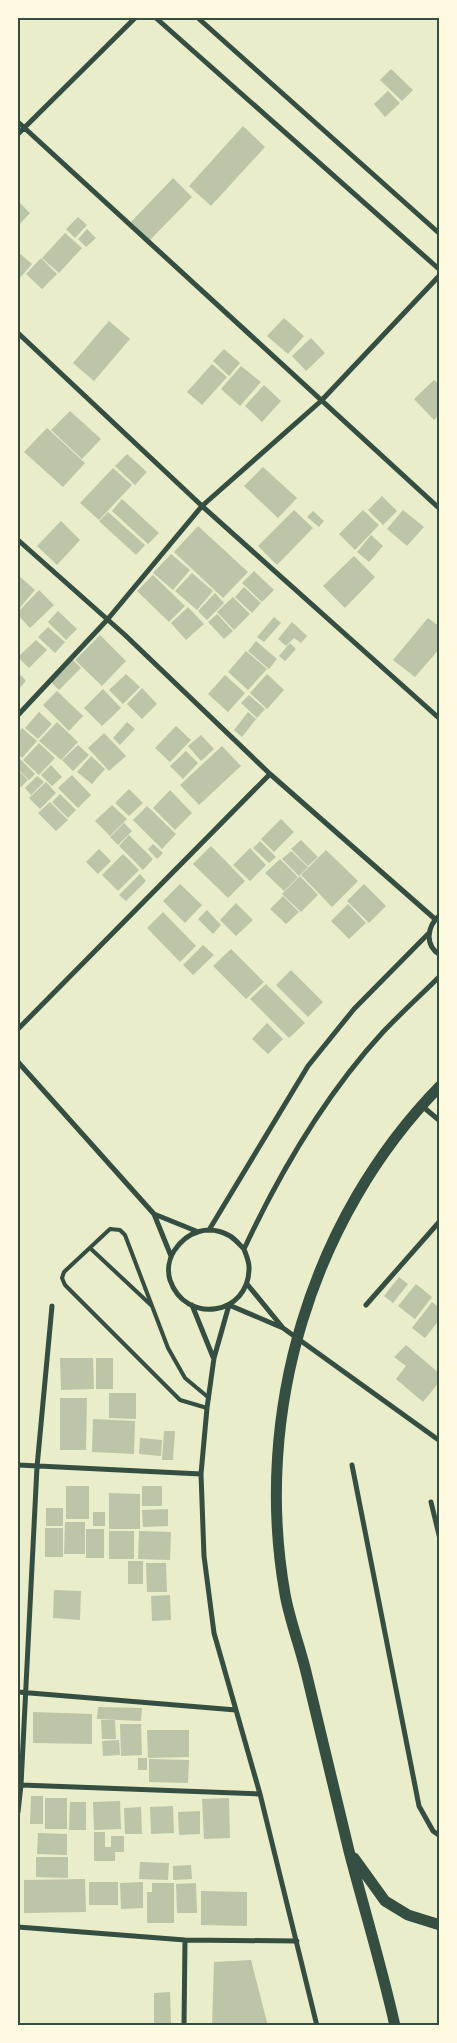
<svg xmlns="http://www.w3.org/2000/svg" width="457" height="2043" font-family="'Fira Sans Condensed',sans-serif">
<rect width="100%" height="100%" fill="#e9edc9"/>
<path fill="#bcc5a7" d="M391 69 413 90 402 101 380 80Z
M388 91 400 103 385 117 374 104Z
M243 126 265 147 211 206 189 186Z
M173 178 192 197 150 240 131 222Z
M18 201 30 213 18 226Z
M78 217 87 225 75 238 66 229Z
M87 229 96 238 86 247 78 239Z
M65 233 82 248 59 273 42 258Z
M18 252 32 264 18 280Z
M41 258 57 274 42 289 26 274Z
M284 318 304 336 288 354 267 336Z
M109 321 130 339 94 381 73 363Z
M311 338 325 353 306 371 292 356Z
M224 349 240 363 229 376 213 361Z
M212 364 227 377 202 405 187 392Z
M241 366 261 382 240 406 221 389Z
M434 380 440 385V414L434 420 414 399Z
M264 385 281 401 262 422 245 406Z
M70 411 101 439 82 459 51 430Z
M47 428 85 463 63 487 24 452Z
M127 454 147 472 135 485 115 466Z
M263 467 297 498 278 518 244 486Z
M113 468 132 485 99 520 80 503Z
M382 496 397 511 383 525 368 510Z
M122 499 159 533 148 544 112 511Z
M294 510 313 528 277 565 258 546Z
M363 510 379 525 355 550 339 534Z
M403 510 424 527 407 546 387 529Z
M313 511 324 521 319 527 307 517Z
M108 512 145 545 136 555 99 521Z
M61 521 80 540 57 565 37 546Z
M198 526 248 572 223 598 174 552Z
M371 535 383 546 369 562 357 552Z
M171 554 190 570 173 590 153 573Z
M354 556 375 577 345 608 323 586Z
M254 571 274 590 262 602 242 583Z
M192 573 213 591 197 610 175 591Z
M18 575 35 590 18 610Z
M153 575 185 606 169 622 137 591Z
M244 587 261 603 252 613 235 597Z
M39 590 54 605 30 628 18 615V612Z
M215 593 224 603 207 620 198 611Z
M233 597 250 614 234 630 217 612Z
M188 607 204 624 186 640 171 623Z
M58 611 77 629 66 640 48 622Z
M217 614 233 631 224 639 208 622Z
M274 617 281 623 264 642 257 637Z
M428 618 440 627V648L415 677 393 660Z
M292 622 307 636 301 643 294 638 286 646 278 639Z
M48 627 65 642 55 653 38 637Z
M100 635 126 661 102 686 75 660Z
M36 640 47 650 29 668 18 657Z
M256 641 277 659 269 669 248 651Z
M290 643 296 649 285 661 279 656Z
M246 651 267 669 248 690 228 672Z
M73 660 81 668 59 690 51 682Z
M18 672 26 681 18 690Z
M126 674 140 687 123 704 109 690Z
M267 674 284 690 267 709 250 693Z
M225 675 245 693 228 712 208 694Z
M142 688 157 704 142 719 127 704Z
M103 689 121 708 102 726 84 708Z
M57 691 83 716 69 731 43 705Z
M249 695 265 709 257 718 241 703Z
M39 712 52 724 38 739 25 728Z
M248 712 256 719 242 737 234 730Z
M57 722 78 742 61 760 39 741Z
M127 722 135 729 120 745 113 738Z
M176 726 191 740 170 762 155 748Z
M22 728 37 741 22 758 18 754V734Z
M104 733 126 756 109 771 88 748Z
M201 735 214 749 201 761 188 746Z
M39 743 55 758 39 775 23 760Z
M78 745 89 755 73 771 62 760Z
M222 746 241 766 199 805 180 785Z
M186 751 198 763 183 779 170 766Z
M91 756 105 769 92 784 77 772Z
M18 757 35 774 29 780 18 769Z
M51 765 62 777 52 786 41 775Z
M18 770 28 780 21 787 18 784Z
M72 775 91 795 78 808 58 788Z
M37 776 44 782 31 795 25 788Z
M46 782 56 793 40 809 29 798Z
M129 789 143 803 129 816 115 803Z
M170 790 192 813 175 830 153 808Z
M60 794 76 810 68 818 52 802Z
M50 802 68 820 56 831 38 813Z
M112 805 127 819 110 836 95 821Z
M147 806 176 834 162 849 133 820Z
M281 819 294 832 274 852 261 839Z
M124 823 132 831 118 845 110 837Z
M129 835 153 859 143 870 119 846Z
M301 840 318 857 308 866 291 849Z
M260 841 276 857 269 863 253 848Z
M153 844 163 853 157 859 148 849Z
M211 846 245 881 228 898 193 864Z
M250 848 266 865 250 881 233 865Z
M99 849 111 861 98 874 86 862Z
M326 850 358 881 332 907 301 875Z
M291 851 308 867 299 876 282 859Z
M123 854 139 870 118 891 102 875Z
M280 859 298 877 284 891 265 873Z
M140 874 146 881 126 901 119 895Z
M300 876 318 895 301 912 282 894Z
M180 884 202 905 185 923 163 901Z
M364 884 386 906 369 923 347 901Z
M283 896 299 912 286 924 270 909Z
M236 903 253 920 236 936 220 920Z
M348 904 366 923 349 939 331 921Z
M207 910 221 925 213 934 198 919Z
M163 912 196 946 180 962 147 928Z
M203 945 214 955 193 975 183 965Z
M231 949 264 982 246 999 213 966Z
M291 970 323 1002 308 1017 276 985Z
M266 984 305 1023 289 1038 250 999Z
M267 1023 283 1039 268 1054 252 1039Z
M399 1277 408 1284 393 1303 384 1296Z
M416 1284 432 1297 415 1319 398 1306Z
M432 1302 440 1308V1319L425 1338 412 1328Z
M406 1345 440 1374V1381L423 1402 396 1379 406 1366 394 1357Z
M60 1358H93L94 1389 61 1390Z
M96 1358H113V1389H96Z
M109 1393H136V1419L109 1418Z
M60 1398H87L86 1450H60Z
M93 1419 135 1421 134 1454 92 1452Z
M164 1431H175L173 1460H162Z
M140 1438 162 1440 161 1456 139 1454Z
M66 1486H89V1519H66Z
M142 1486H162V1506H142Z
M109 1493 140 1494V1529H109Z
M46 1508H63V1526H46Z
M168 1509V1526L143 1527 142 1510Z
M93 1512H105V1526H93Z
M65 1522H85V1554H64Z
M45 1528H63V1557H45Z
M86 1529H104V1558H86Z
M109 1531H134V1559H109Z
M139 1531 171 1532 170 1560 138 1559Z
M128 1561H143V1584H128Z
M146 1563H166L167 1592H147Z
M54 1590 81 1591 80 1620 53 1618Z
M170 1595 171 1620 152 1621 151 1596Z
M98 1707 142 1708 141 1721 97 1719Z
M33 1712 92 1714V1744L33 1743Z
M101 1720H115L116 1739H102Z
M120 1724H141L142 1755 121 1756Z
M147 1730H189V1757L148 1758Z
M119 1740 120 1755 103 1756 102 1741Z
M138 1758H147V1770H138Z
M149 1759 189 1760 188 1783 149 1782Z
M31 1796H43V1824H30Z
M45 1798H67V1829H45Z
M229 1798 230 1838 204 1839 202 1799Z
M120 1801 121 1829 94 1830 93 1802Z
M70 1802H86V1830H69Z
M173 1806 174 1833 151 1834 150 1807Z
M141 1807 142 1834H125L124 1808Z
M200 1811V1834L179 1835 178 1812Z
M94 1832H105V1847H111V1836H124V1852H115V1861H94Z
M38 1833 67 1834V1855L37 1854Z
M36 1857H68V1878L36 1877Z
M140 1862 169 1863 168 1880 139 1879Z
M191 1865 192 1879 173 1880V1866Z
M85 1879 86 1912 24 1913V1880Z
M89 1882H118V1905H89Z
M143 1882V1908L121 1909 120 1883Z
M152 1883H174V1923H147V1892H152Z
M196 1883 197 1913H177L176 1884Z
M201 1891 247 1892V1926L201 1925Z
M251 1960 268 2026H212L214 1962Z
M170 1992 171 2024 154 2025V1993Z"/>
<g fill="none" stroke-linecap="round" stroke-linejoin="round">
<path stroke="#344e41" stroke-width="3" d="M439 2026 440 2025"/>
<path stroke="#344e41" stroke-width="4" d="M90 1248 152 1306
M207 1408 180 1400 65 1285 62 1278 64 1272 110 1229 120 1230 125 1235 168 1348 185 1378 209 1398"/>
<path stroke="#344e41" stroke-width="5" d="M156 18 440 270
M198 18 440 234
M18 122 440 509
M18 134 135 18
M18 333 202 506 440 719
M18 540 125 635 270 774 435 919
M18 715 107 620 202 506 321 401 440 275
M440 915C427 926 424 945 440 955
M18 1029 270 774
M18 1062 154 1214 171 1256
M422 1106 440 1121
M154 1214 196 1231
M209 1230 308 1066 354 1009 428 934
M244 1249C240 1245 235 1239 230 1236 209 1224 187 1231 174 1251 169 1259 167 1270 170 1280 185 1325 250 1316 249 1267 249 1261 246 1255 244 1249 280 1172 325 1095 383 1032 401 1013 421 995 440 976
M247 1284 283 1328 440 1441
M192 1305 213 1357
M366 1305 440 1221
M283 1328 229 1305 214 1358 207 1408 201 1474 204 1556 214 1633 260 1794 317 2026
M18 1465 201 1474
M352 1465 419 1806 433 1831 440 1836
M431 1502 440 1539
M18 1692 236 1710
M21 1785 260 1794
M18 1812 21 1785 37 1467 52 1306
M18 1927 185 1940 297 1941
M184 2026 185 1940"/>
<path stroke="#344e41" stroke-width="11" d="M354 1858 385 1901 408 1915 440 1925
M395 2026C382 1967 364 1909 349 1851 335 1793 321 1734 307 1676 301 1649 290 1622 285 1594 253 1413 311 1218 440 1086"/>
</g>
<rect width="457" height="2043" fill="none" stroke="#fefae0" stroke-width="38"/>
<rect x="19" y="19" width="419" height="2005" fill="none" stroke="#344e41" stroke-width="2"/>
</svg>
